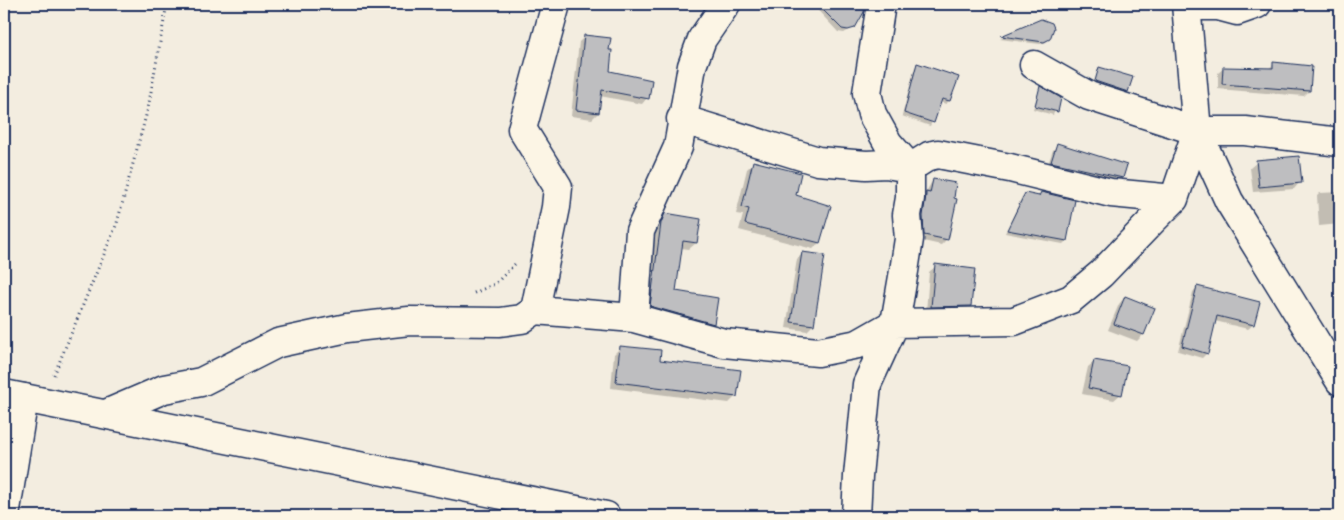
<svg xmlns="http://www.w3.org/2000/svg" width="1344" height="520" font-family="Sriracha,sans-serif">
<rect width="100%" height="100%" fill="#f3ede0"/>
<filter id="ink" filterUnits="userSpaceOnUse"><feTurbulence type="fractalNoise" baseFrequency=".02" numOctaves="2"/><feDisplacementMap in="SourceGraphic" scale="10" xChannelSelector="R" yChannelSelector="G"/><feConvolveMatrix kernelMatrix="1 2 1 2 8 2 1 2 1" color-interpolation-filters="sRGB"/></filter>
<g filter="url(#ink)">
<path fill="#0003" d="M812 4H864L863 12 854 27 844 33 838 32Z
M1041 20 1051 24 1052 34 1046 42 1040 44 1000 39Z
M585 36 608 51V72L647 98 642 104 600 96 598 113 592 119 571 116 579 42Z
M918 64 949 101 946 104 940 102 930 126 902 116 915 67Z
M1274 64 1310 67 1309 91 1304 96 1218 89V73L1224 68 1268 69Z
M1099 68 1127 92 1124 95 1093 84Z
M1040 88 1060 99 1053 115 1033 109Z
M1058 145 1125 166 1122 178 1117 183 1047 167 1053 150Z
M754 162 794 196 819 243 813 249 739 230 743 215 736 214 747 169Z
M1257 162 1300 182 1294 189 1253 192 1250 168Z
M933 180 947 239 941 245 919 240 921 200Z
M1340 192V224L1319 226 1317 196 1320 193Z
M1041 193 1066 241 1063 244 1005 233 1022 197 1025 194 1038 196Z
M666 214 696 243 689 249 681 248 675 292 713 323 706 330 645 313 655 230 659 221Z
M803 253 813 325 807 331 786 328 797 259Z
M936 266 969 306 963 312 926 313 929 272Z
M1197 287 1253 325 1248 329 1215 321 1207 353 1202 358 1178 351 1193 292Z
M1125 297 1153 308 1143 335 1137 341 1108 330 1119 304Z
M620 348 659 361 736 396 729 403 611 388 614 354Z
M1095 361 1121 394 1114 400 1082 394 1088 367Z"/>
<path fill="#bebec0" stroke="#1b2f5e" d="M817 4H865L864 12 855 28 848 30 842 29Z
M1041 19 1052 23 1054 28 1050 39 1044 42 1001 36Z
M584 35 611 38 609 50H612L610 71 652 80 649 99 602 90 599 113 576 110Z
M1273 62 1312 66 1310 91 1222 84 1223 67 1273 68Z
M917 63 959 77 950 101 942 99 934 123 904 113Z
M1099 67 1133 77 1128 92 1095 81Z
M1040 86 1061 98 1058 112 1035 106Z
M1057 143 1127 165 1123 178 1051 162Z
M1299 156 1302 183 1259 187 1256 160Z
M753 161 801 173 796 195 831 206 820 243 745 224 749 209 742 207Z
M933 179 956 183 954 198 957 199 948 240 924 235 923 216 926 195V192L930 193Z
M1041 192 1075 200 1067 241 1007 230 1025 193 1039 196Z
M665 213 701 219 697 243 683 241 676 291 718 298 714 324 650 306 661 223Z
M802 252 825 255 814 325 791 322Z
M935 264 975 269 971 306 931 307Z
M1197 286 1260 302 1254 325 1217 316 1208 354 1182 346Z
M1125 296 1155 308 1144 335 1114 324Z
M620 346 661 350 660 360 741 370 737 397 616 382Z
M1094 360 1128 366 1122 395 1088 388Z"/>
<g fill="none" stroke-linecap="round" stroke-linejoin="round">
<defs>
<path id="minor" d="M1186 4 1197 131 1229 201 1340 381
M1186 6H1218L1237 11 1257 4
M1034 65 1089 96 1197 131H1245L1340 142
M681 119 818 161 866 165 886 164 910 168 929 156 938 154 1010 168 1111 193 1174 199
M535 310 556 207 558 187 522 129 556 4
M634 318 640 231 678 147 692 66 702 39 726 4
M108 413 164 389 201 382 278 343 347 328 409 321 500 322 522 319 535 310 634 318 724 343 818 352 858 344 895 323 1014 321 1071 299 1101 274 1151 222 1174 199 1197 131
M5 516 24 398
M856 516 858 476 867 384 895 323 904 271 909 239 907 215 910 198V168L888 143 872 114 867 93 881 4"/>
<path id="major" d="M4 394 606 516"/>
</defs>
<use href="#minor" stroke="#1b2f5e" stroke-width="31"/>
<use href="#major" stroke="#1b2f5e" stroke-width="31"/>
<path stroke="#1b2f5e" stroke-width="3" stroke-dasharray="1 4" stroke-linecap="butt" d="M474 293 495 284 515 264
M54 375 117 223 148 108 167 4"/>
<use href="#minor" stroke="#fcf5e5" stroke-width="28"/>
<use href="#major" stroke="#fcf5e5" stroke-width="28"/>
</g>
</g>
<rect width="1344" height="520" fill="none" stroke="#fcf5e5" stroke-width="20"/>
<rect x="10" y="10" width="1324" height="500" fill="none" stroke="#1b2f5e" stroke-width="2" filter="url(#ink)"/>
</svg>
